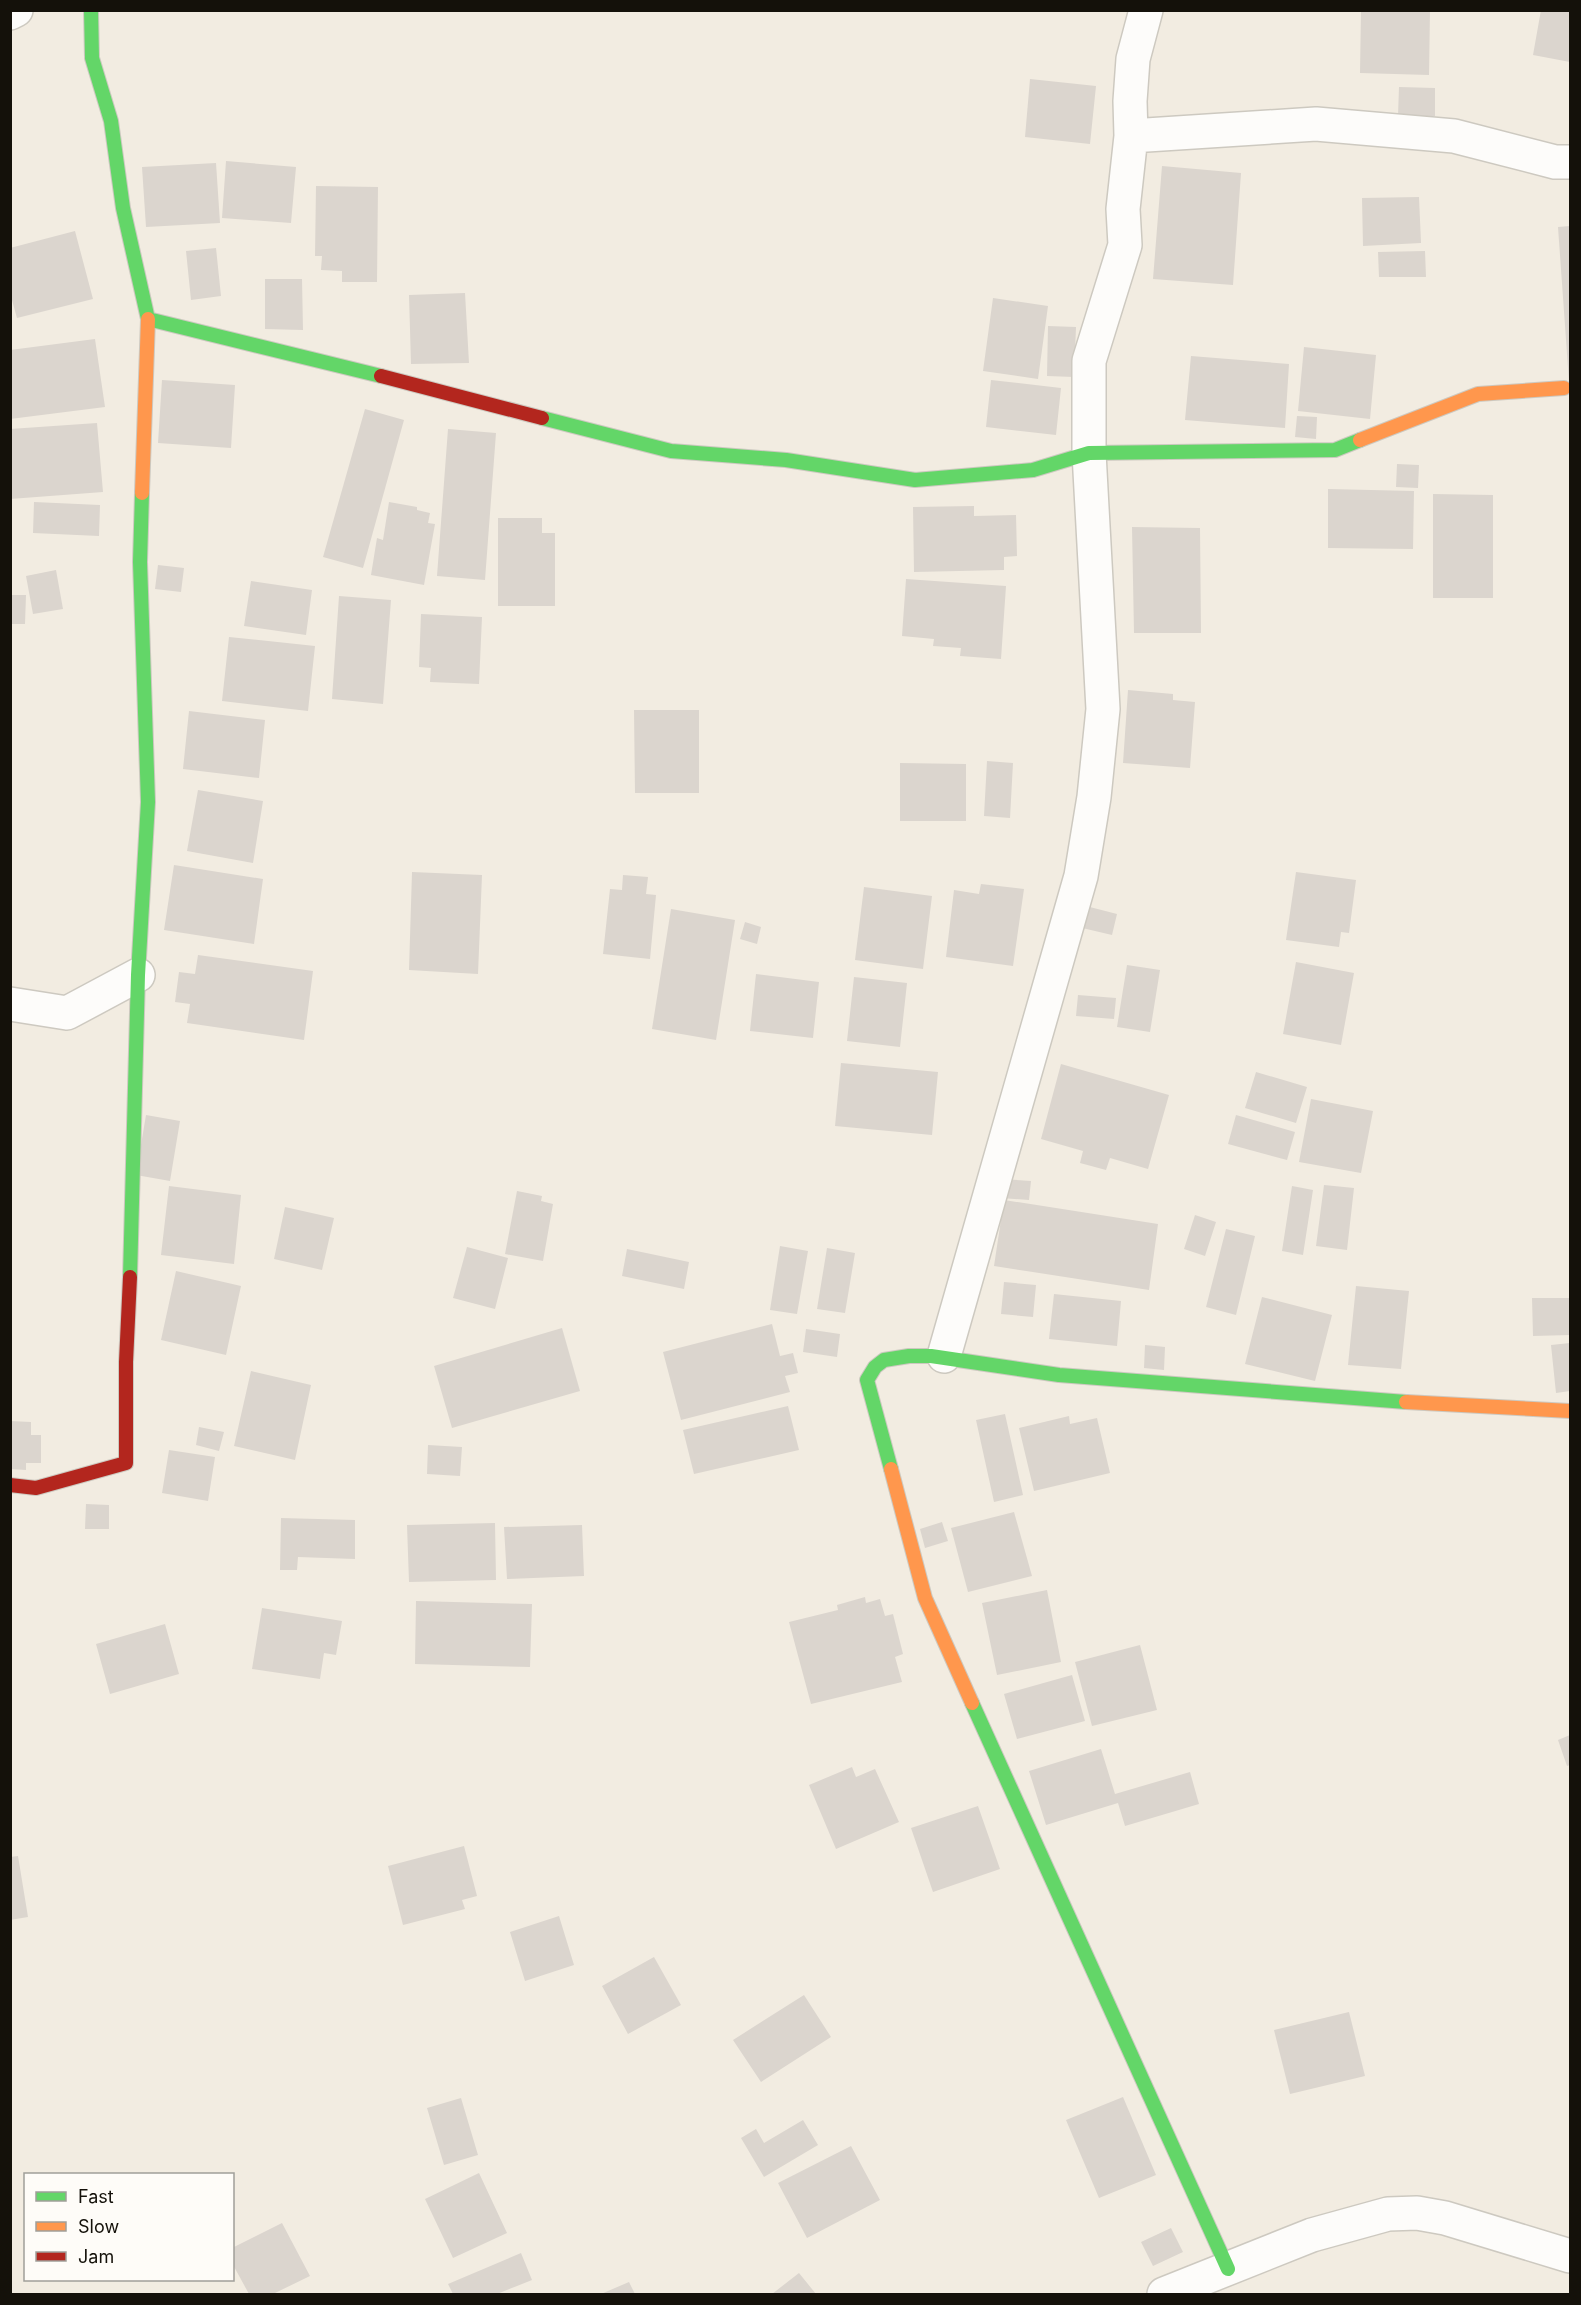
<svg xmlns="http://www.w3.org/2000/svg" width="1581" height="2305" font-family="Inter,sans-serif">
<rect width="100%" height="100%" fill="#f2ece1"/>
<path fill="#dbd5ce" d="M1361 10H1430L1429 75 1360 73Z
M1541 10H1570V62L1533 55Z
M1030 79 1096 86 1090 144 1025 137Z
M1399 87 1435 88V116H1398Z
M226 161 296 167 291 223 222 218Z
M216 163 220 223 146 227 142 167Z
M1162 166 1241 173 1233 285 1153 279Z
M316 186 378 187 377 282H342V271L321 270 322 256H315Z
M1419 197 1421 243 1363 246 1362 198Z
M1570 226V381L1569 382 1558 227Z
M75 231 93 299 17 318 10 293V248Z
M216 248 221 296 191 300 186 251Z
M1425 251 1426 277H1379L1378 252Z
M265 279H302L303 330 265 329Z
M465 293 469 363 411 364 409 295Z
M993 298 1048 306 1038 379 983 371Z
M1048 326 1076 327 1074 377 1047 376Z
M95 339 105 407 10 419V350Z
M1304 347 1376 355 1370 419 1298 411Z
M1191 356 1289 364 1285 428 1185 420Z
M162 380 235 385 231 448 158 443Z
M991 380 1061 388 1056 435 986 427Z
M365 409 404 420 363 568 323 557Z
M1297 416 1317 417 1316 439 1295 437Z
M97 423 103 492 10 499V429Z
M448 429 496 433 485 580 437 576Z
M1397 464 1419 465 1418 488 1396 487Z
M1328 489 1414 491 1413 549 1328 548Z
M1433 494 1493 495V598H1433Z
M34 502 100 505 99 536 33 533Z
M389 502 417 507V510L430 513 428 523 435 524 424 585 371 575 377 538 383 540Z
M974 506V516L1016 515 1017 556 1004 557V570L914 572 913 507Z
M498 518H542V533H555V606H498Z
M1132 527 1200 528 1201 633H1134Z
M158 565 184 568 181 592 155 589Z
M56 570 63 609 33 614 26 576Z
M906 579 1006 586 1001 659 960 656 961 648 933 646 934 639 902 636Z
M251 581 312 590 306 635 244 626Z
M10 595H26L25 624H10Z
M339 596 391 600 383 704 332 699Z
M421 614 482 617 479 684 430 682 431 668 419 667Z
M229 637 315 646 308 711 222 701Z
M1128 690 1173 694V700L1195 702 1190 768 1123 763Z
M634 710H699V793H635Z
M189 711 265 720 259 778 183 769Z
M987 761 1013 763 1010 818 984 816Z
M900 763 966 764V821H900Z
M198 790 263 801 253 863 187 851Z
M174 865 263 879 254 944 164 930Z
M412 872 482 875 478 974 409 970Z
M1296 872 1356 880 1349 933 1341 932 1339 947 1286 940Z
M623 875 648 877 646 894 656 895 650 959 603 954 610 889 622 890Z
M981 884 1024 889 1013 966 946 957 954 890 979 894Z
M864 887 932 896 923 969 855 960Z
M1082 905 1117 914 1112 935 1078 927Z
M671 909 735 920 716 1040 652 1029Z
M745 922 761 927 757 944 740 939Z
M198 955 313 971 304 1040 187 1023 190 1004 175 1002 179 972 195 974Z
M1296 962 1354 973 1341 1045 1283 1034Z
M1127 965 1160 970 1150 1032 1117 1027Z
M756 974 819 982 813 1038 750 1031Z
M854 977 907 983 900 1047 847 1041Z
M1078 995 1116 998 1114 1019 1076 1016Z
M841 1063 938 1072 932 1135 835 1126Z
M1061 1064 1169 1095 1148 1169 1110 1158 1106 1170 1080 1163 1083 1151 1041 1139Z
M1256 1072 1307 1087 1296 1123 1245 1108Z
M1311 1099 1373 1111 1361 1173 1299 1162Z
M146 1115 180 1121 170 1181 136 1175Z
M1236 1115 1295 1132 1287 1160 1228 1144Z
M1002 1179 1031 1181 1029 1200 1001 1198Z
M1324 1185 1354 1188 1347 1250 1316 1246Z
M169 1186 241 1195 234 1264 161 1255Z
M1292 1186 1313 1190 1303 1255 1282 1251Z
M517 1191 542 1196 541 1201 553 1204 543 1261 505 1254Z
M1004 1200 1158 1224 1149 1290 994 1266Z
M285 1207 334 1218 322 1270 274 1259Z
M1195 1215 1216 1222 1205 1256 1184 1249Z
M1226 1229 1255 1236 1236 1315 1206 1307Z
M780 1246 808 1251 797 1314 770 1310Z
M467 1247 508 1258 495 1309 453 1298Z
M827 1248 855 1253 845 1313 817 1309Z
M627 1249 689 1262 684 1289 622 1276Z
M176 1271 241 1286 226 1355 161 1340Z
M1004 1282 1036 1285 1033 1317 1001 1314Z
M1356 1286 1409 1291 1401 1369 1348 1365Z
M1054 1294 1121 1301 1117 1346 1049 1339Z
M1262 1297 1332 1315 1315 1381 1245 1364Z
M1532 1298H1570V1335L1533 1336Z
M772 1324 780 1356 793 1353 798 1373 785 1376 790 1392 681 1420 663 1352Z
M562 1328 580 1391 452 1428 434 1366Z
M806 1329 840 1334 837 1357 803 1352Z
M1570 1343V1391L1556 1393 1551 1345Z
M1145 1345 1165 1347 1164 1370 1144 1368Z
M251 1371 311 1385 295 1460 234 1446Z
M788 1406 799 1450 694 1474 683 1430Z
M1005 1414 1023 1495 994 1502 976 1420Z
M1069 1416 1070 1424 1097 1418 1110 1473 1034 1491 1019 1428Z
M10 1421 31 1422V1435H41V1463H26V1470L10 1469Z
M199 1427 224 1432 219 1451 196 1445Z
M428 1445 462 1447 460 1476 427 1474Z
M169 1450 215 1457 208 1501 162 1493Z
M86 1504 109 1505V1529H85Z
M1014 1512 1032 1576 968 1592 951 1528Z
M281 1518 355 1520V1559L298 1557 297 1570H280Z
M942 1522 948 1541 925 1548 920 1529Z
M495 1523 496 1580 409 1582 407 1525Z
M582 1525 584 1576 507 1579 504 1527Z
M1047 1590 1061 1662 997 1675 982 1603Z
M865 1597 866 1603 880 1599 885 1616 893 1614 903 1654 895 1657 902 1682 811 1704 789 1622 838 1610 837 1605Z
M416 1601 532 1604 530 1667 415 1664Z
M262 1608 342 1621 336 1655 324 1653 320 1679 252 1669Z
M165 1624 179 1674 110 1694 96 1644Z
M1140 1645 1157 1710 1092 1726 1075 1662Z
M1072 1675 1085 1721 1017 1739 1004 1694Z
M1570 1735V1765L1567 1766 1558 1740Z
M1101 1749 1115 1794 1190 1772 1199 1804 1125 1826 1118 1803 1046 1825 1029 1771Z
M852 1767 856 1777 875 1769 899 1822 836 1849 809 1785Z
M978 1806 1000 1869 933 1892 911 1828Z
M464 1846 477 1896 462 1900 465 1909 403 1925 388 1866Z
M18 1856 28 1917 10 1920V1857Z
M559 1916 574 1965 525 1981 510 1932Z
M654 1957 681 2005 628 2034 602 1986Z
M804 1995 831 2037 761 2082 733 2040Z
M1349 2012 1365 2076 1290 2094 1274 2030Z
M1123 2097 1156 2175 1099 2198 1066 2120Z
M461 2098 478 2155 444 2165 427 2108Z
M803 2120 818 2145 764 2177 741 2138 756 2129 764 2143Z
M851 2146 880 2200 807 2238 778 2183Z
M479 2173 507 2233 453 2258 425 2199Z
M282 2223 310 2276 273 2294H249L232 2263V2248Z
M1171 2228 1183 2252 1153 2266 1141 2242Z
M521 2253 532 2280 497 2294H453L448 2284Z
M799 2273 816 2294H772Z
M629 2282 635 2294H601Z"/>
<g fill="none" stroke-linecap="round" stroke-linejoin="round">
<defs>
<path id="street" d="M10 13 16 10
M1131 136 1316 124 1454 136 1555 162H1570
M10 1004 67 1013 138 975
M944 1356 1081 876 1094 797 1103 709 1089 453V361L1125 245 1123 209 1131 136 1130 101 1133 59 1146 10
M1164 2294 1312 2235 1388 2214 1417 2213 1445 2218 1570 2256"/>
<path id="fast" d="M91 10 92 58 111 121 123 208 148 319 381 376
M542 418 671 451 786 460 915 480 1033 470 1089 453 1335 450 1360 440
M130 1277 138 975 148 802 140 562 142 493
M891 1469 867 1380 875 1367 884 1360 909 1356H931L1059 1375 1406 1402
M972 1703 1228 2269"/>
<path id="slow" d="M1360 440 1478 394 1564 388
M142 493 148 319
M1406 1402 1570 1411
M891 1469 925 1598 972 1703"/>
<path id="jam" d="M381 376 542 418
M10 1485 36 1488 126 1463V1362L130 1277"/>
</defs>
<use href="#street" stroke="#cdc9c0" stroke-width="36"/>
<use href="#fast" stroke="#cdc9c0" stroke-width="16"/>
<use href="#slow" stroke="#cdc9c0" stroke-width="16"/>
<use href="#jam" stroke="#cdc9c0" stroke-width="16"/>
<use href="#street" stroke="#fdfcfa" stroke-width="33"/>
<use href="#fast" stroke="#63d668" stroke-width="14"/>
<use href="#slow" stroke="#ff974d" stroke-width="14"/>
<use href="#jam" stroke="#b3261e" stroke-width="14"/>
</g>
<rect width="1581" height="2305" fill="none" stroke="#14110a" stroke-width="24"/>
<rect x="24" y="2173" width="210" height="108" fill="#fefcf8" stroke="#a09e99" stroke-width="1.5"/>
<rect x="36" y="2192" width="30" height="9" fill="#63d668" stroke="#a09e99" stroke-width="1.5"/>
<text x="78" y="2203" font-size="18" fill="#14110a">Fast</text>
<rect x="36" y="2222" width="30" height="9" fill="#ff974d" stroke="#a09e99" stroke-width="1.5"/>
<text x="78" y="2233" font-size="18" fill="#14110a">Slow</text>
<rect x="36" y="2252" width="30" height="9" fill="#b3261e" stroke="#a09e99" stroke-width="1.5"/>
<text x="78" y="2263" font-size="18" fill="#14110a">Jam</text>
</svg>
